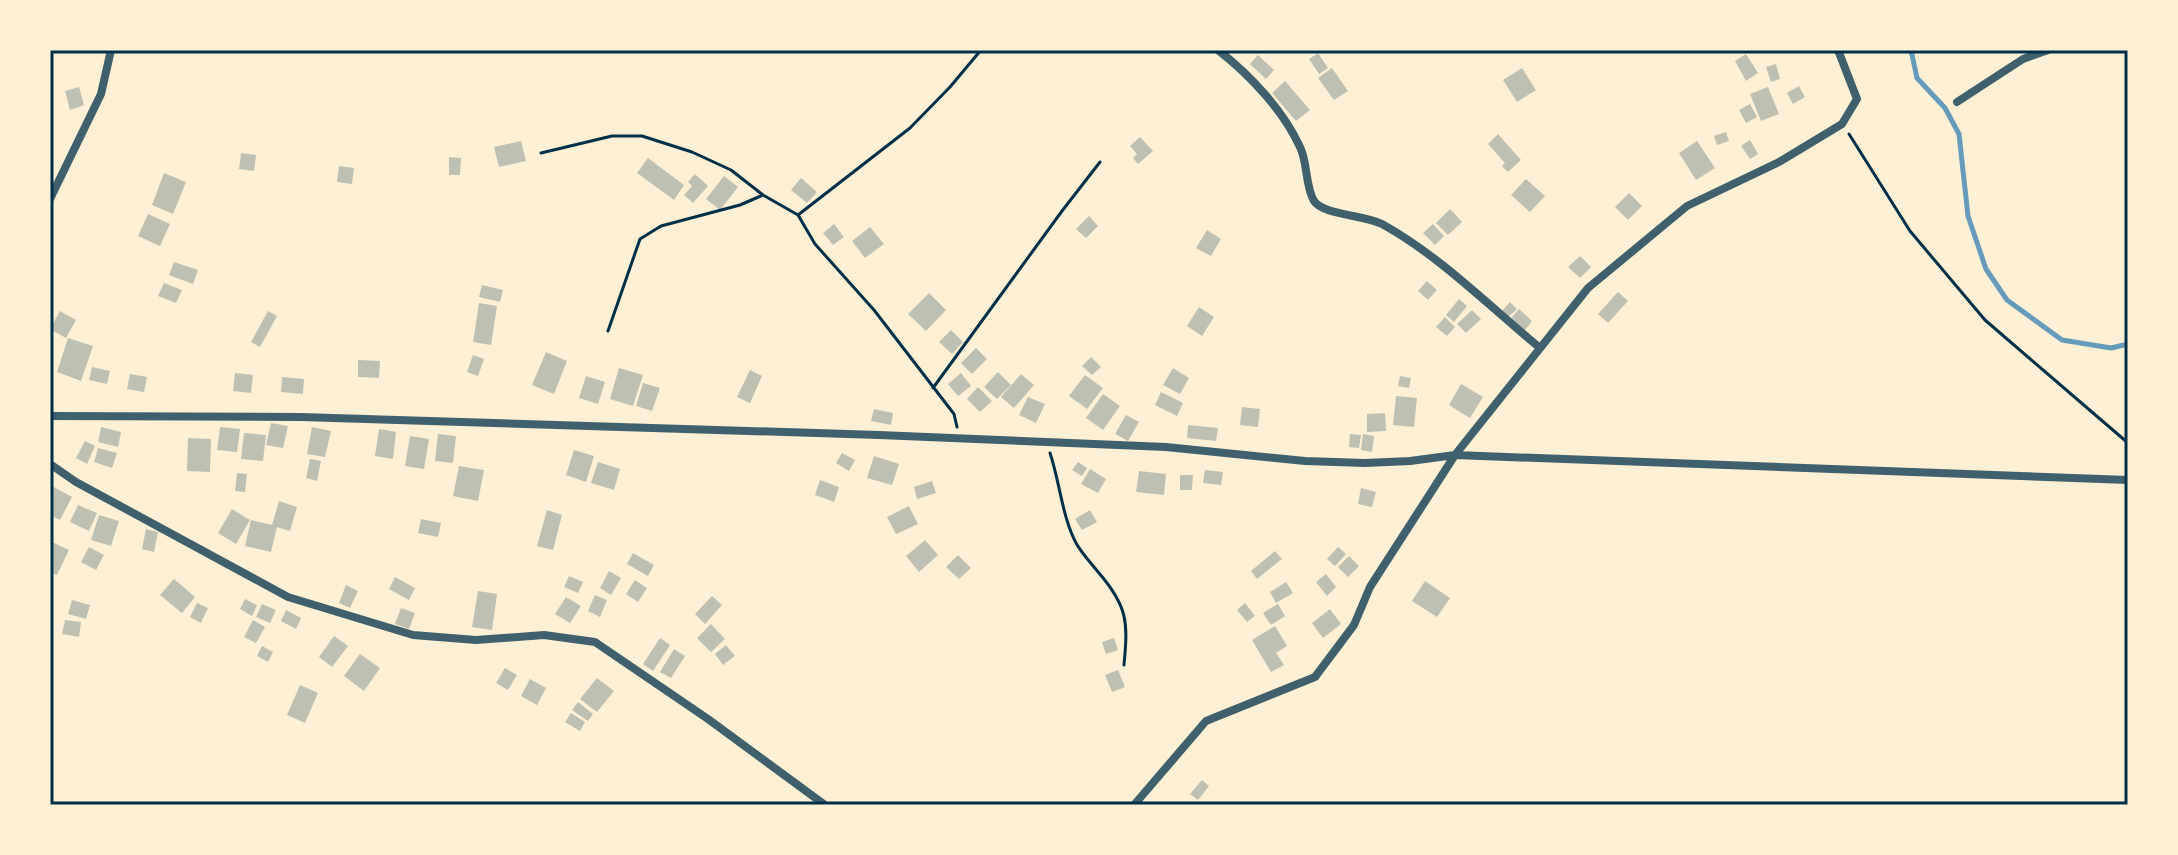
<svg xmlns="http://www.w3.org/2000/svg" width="2178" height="855" font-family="Lato,sans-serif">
<rect width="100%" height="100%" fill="#fdf0d5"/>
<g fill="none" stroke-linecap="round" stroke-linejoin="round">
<path stroke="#669bbc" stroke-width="5" d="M1911 50 1917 78 1945 108 1959 134 1968 216 1986 269 2007 300 2062 340 2111 348 2128 344"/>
</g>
<path fill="#bec0b2" d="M1318 53 1328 68 1319 74 1309 59Z
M1746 54 1758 73 1746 81 1735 61Z
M1258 55 1274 70 1266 79 1250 64Z
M1776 64 1780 79 1771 82 1766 67Z
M1332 68 1348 91 1334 100 1318 78Z
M1522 68 1536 90 1517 102 1503 80Z
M1285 81 1310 110 1296 121 1272 93Z
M1799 86 1805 97 1793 104 1787 93Z
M79 87 84 105 70 110 65 91Z
M1768 87 1779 114 1761 121 1750 94Z
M1750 104 1757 117 1746 123 1739 110Z
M1726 132 1729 141 1717 145 1714 136Z
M1498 134 1521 160 1508 172 1502 166 1505 163 1488 144Z
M1140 137 1153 151 1138 164 1133 158 1137 154 1130 146Z
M1750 140 1758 154 1750 159 1741 146Z
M521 141 526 161 499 167 494 147Z
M1697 141 1715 168 1696 180 1679 153Z
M241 153 256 155 254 171 239 169Z
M449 157 461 158 460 175H449Z
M648 158 684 185 674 200 637 173Z
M339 166 354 168 352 184 337 182Z
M164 173 186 182 173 214 152 205Z
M695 174 708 186 693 203 684 195 692 186 688 182Z
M724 176 738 187 720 210 706 199Z
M801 178 817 192 807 203 791 190Z
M1526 179 1545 196 1530 212 1511 195Z
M1629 193 1642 206 1628 220 1615 207Z
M1450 209 1462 222 1448 235 1436 223Z
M148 214 170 224 160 246 138 236Z
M1089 216 1098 226 1086 238 1076 229Z
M834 224 844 237 833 245 823 233Z
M1433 224 1444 236 1435 245 1423 233Z
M870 227 884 244 865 258 852 241Z
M1207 230 1221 239 1211 256 1196 248Z
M1580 256 1591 267 1580 278 1568 267Z
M174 262 198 270 193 284 169 275Z
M1427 281 1437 290 1428 300 1418 291Z
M164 283 182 290 176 303 158 296Z
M482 285 503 290 500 302 479 297Z
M1618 292 1628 301 1608 323 1598 314Z
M929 293 946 310 926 331 908 314Z
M1459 299 1467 306 1454 322 1446 315Z
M1510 302 1517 309 1506 319 1500 313Z
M479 303 497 306 491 345 473 342Z
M1199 307 1214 317 1202 336 1187 326Z
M1519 309 1532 321 1521 335 1507 323Z
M1472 310 1481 319 1466 333 1457 324Z
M60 311 76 320 66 338 50 329Z
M268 311 277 316 260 347 251 342Z
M1445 317 1455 327 1447 336 1436 327Z
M951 330 963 342 952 354 939 342Z
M68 338 93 346 81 381 57 372Z
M976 348 987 359 972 374 961 363Z
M546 352 567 361 554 394 532 385Z
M473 355 484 359 478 376 467 372Z
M1091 357 1101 367 1092 375 1082 366Z
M358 360 380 361 379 378 358 377Z
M92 367 110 371 107 384 89 380Z
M619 368 643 375 633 406 610 399Z
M1173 368 1189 378 1180 394 1163 385Z
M750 370 762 376 750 403 737 397Z
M998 372 1011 385 997 399 984 387Z
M235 373 253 375 251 393 233 391Z
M961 373 971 386 958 396 948 384Z
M130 374 147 377 144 392 127 389Z
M1021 374 1034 385 1014 408 1001 397Z
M1085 375 1103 388 1087 409 1069 396Z
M586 376 605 382 598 404 579 398Z
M1400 376 1411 378 1409 388 1398 386Z
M282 377 304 379 303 394 281 392Z
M643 383 660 388 652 411 636 406Z
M1461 384 1483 397 1470 418 1449 405Z
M978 387 992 401 980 412 967 399Z
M1161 392 1183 403 1177 416 1155 405Z
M1103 394 1120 406 1103 430 1086 418Z
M1396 396 1417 398 1414 427 1393 425Z
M1028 397 1045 404 1036 423 1019 415Z
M1242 407 1260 409 1258 427 1240 425Z
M874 409 893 413 891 425 871 421Z
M1385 413 1386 431 1367 432V414Z
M1126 415 1139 422 1128 441 1115 434Z
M271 423 288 426 283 448 266 445Z
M1188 425 1218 428 1216 441 1187 438Z
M101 427 121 432 118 447 98 442Z
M220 427 240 429 237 452 217 450Z
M312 427 331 431 325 457 307 454Z
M379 429 396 432 393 459 375 456Z
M244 433 266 435 263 461 241 459Z
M438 434 456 436 453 463 435 461Z
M1350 434 1361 435 1359 448 1349 447Z
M1363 434 1374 436 1372 452 1361 450Z
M410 436 429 439 424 469 405 466Z
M188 438 211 439 210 472 187 471Z
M85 441 95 446 87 464 76 458Z
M98 448 117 453 112 468 94 462Z
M574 450 594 456 586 482 566 475Z
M842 453 855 460 849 471 836 463Z
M874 456 899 464 892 485 867 478Z
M310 459 321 461 317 481 306 478Z
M598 462 620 469 614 490 591 483Z
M1078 462 1087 468 1082 476 1072 470Z
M459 466 484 470 478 501 453 496Z
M1090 469 1106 479 1098 493 1081 484Z
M1205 470 1223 472 1221 485 1203 483Z
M1139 471 1166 474 1164 495 1136 492Z
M237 473 247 474 245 492 235 491Z
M1180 475H1193L1192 490H1180Z
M820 480 839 487 834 502 815 495Z
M932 481 936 493 917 499 914 487Z
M50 485 72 497 60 520 50 515Z
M1361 488 1376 492 1372 507 1358 504Z
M279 501 297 507 290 531 277 527 271 552 245 546 251 520 272 525Z
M78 505 97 513 89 531 70 522Z
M909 506 918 524 896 534 887 517Z
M232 509 250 520 236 544 218 533Z
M547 510 562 515 553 550 537 546Z
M1090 510 1097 522 1082 530 1075 519Z
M99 515 119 521 111 546 91 540Z
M421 519 441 523 438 537 418 533Z
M146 529 158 532 154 552 142 549Z
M925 540 938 555 919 572 906 556Z
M50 541 69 550 57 575 50 572Z
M89 547 104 555 96 570 81 562Z
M1338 547 1346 554 1335 566 1327 559Z
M1275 551 1282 559 1257 579 1251 571Z
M633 553 654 565 648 576 627 564Z
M958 555 971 568 959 579 946 567Z
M1349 556 1359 566 1348 577 1338 567Z
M609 571 621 578 611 595 600 588Z
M1326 574 1336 587 1327 596 1316 582Z
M569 576 583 582 578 593 564 587Z
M395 577 415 588 409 600 389 589Z
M174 579 195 597 182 613 160 595Z
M635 580 647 588 638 602 626 594Z
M1425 581 1450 598 1437 617 1412 601Z
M1286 582 1293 593 1276 603 1270 592Z
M346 585 358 591 350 608 339 603Z
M478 591 497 594 492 630 472 627Z
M595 595 607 600 600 617 588 611Z
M712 596 722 605 705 624 695 614Z
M566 597 581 606 570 623 555 614Z
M245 599 257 605 252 616 240 609Z
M72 600 90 605 86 619 68 614Z
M197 603 208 608 201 623 190 617Z
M1245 603 1255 616 1247 622 1237 610Z
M262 604 276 610 270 623 256 617Z
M1278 604 1285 616 1271 625 1263 613Z
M401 608 415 613 409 629 395 624Z
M1330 609 1341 624 1323 638 1312 623Z
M286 610 301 618 296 629 281 621Z
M65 620 81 622 79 637 62 634Z
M253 620 265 627 256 643 244 637Z
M711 624 725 639 711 652 697 638Z
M1275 626 1287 646 1276 653 1284 665 1271 672 1252 640Z
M334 636 348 646 332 667 319 657Z
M660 638 670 645 653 671 643 664Z
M1114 638 1118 650 1106 654 1102 642Z
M726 645 735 656 723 665 715 654Z
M262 646 273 652 268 662 257 656Z
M674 649 685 656 671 678 660 672Z
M360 654 380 668 364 691 344 676Z
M505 668 517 675 508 690 496 683Z
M1118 670 1125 687 1112 692 1105 675Z
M597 678 614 691 597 712 580 699Z
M530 679 546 688 537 705 521 696Z
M300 685 318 693 305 723 287 715Z
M578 702 593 714 588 721 572 710Z
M571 713 585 722 580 731 565 722Z
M1202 780 1209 786 1198 800 1190 794Z"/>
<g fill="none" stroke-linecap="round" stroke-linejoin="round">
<path stroke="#003049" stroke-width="3" d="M1849 134 1910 231 1985 320 2128 443
M541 153 612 136H642L692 152 731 170 763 195 798 215 815 244 874 310 954 414 957 427
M798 215 910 128 950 87 981 50
M608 331 640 239 661 226 740 205 763 195
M933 388 1062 211 1100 162
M1050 453C1060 483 1062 516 1076 543 1082 554 1092 564 1099 573 1128 607 1128 622 1124 665"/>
<path stroke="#3f606c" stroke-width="8" d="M1218 50C1250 75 1283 110 1300 147 1308 163 1305 186 1314 201 1323 215 1365 215 1382 224 1440 256 1489 306 1540 348
M1838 50 1857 99 1842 124 1779 162 1687 206 1588 288 1455 455 2128 480
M1957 102 2023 59 2048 50
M50 199 101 94 111 50
M50 416 301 417 879 435 1166 447 1305 461 1365 463 1410 461 1455 455 1370 587 1354 625 1315 677 1206 721 1134 805
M50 464 76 482 288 597 413 635 476 640 544 635 595 642 708 719 825 805"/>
</g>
<rect width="2178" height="855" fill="none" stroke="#fdf0d5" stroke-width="104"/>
<rect x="52" y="52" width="2074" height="751" fill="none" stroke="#003049" stroke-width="3"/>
</svg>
